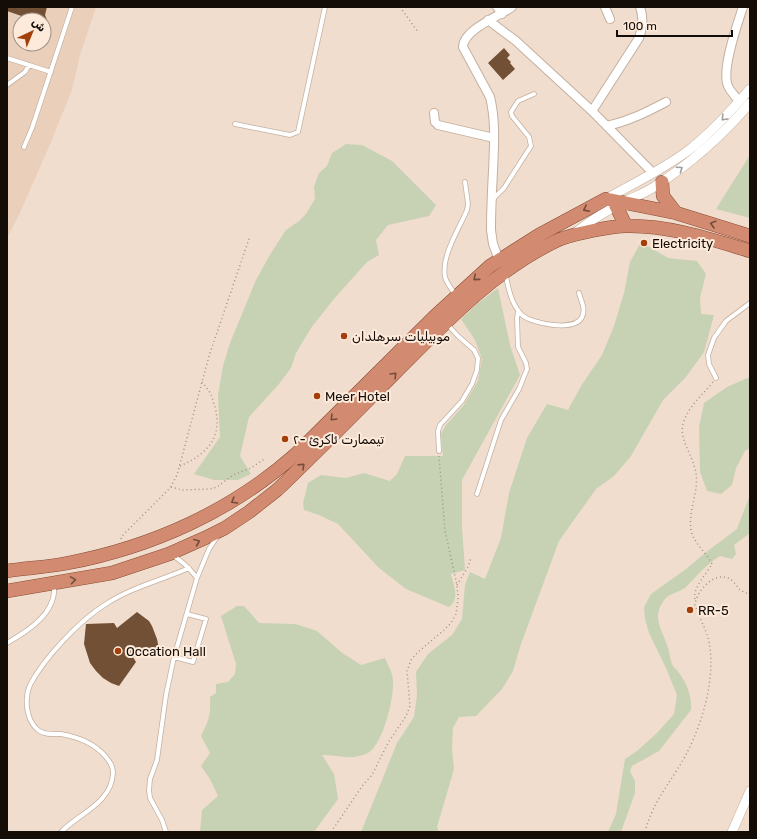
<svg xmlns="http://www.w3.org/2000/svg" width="757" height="839" font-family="Rubik,Cairo,sans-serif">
<rect width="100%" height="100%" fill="#f1ddcd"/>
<path fill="#ead0bb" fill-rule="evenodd" d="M7 7H96L80 55 72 90 51 142 19 215 7 238ZM20 20H44V44H20Z"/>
<path fill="#c6d2b3" d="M346 144 362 145 392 161 436 205 429 216 388 225 376 240 379 255 367 262 333 300 311 328 296 353 291 368 279 384 249 417 240 456 251 474 238 480H214L194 474 220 437 218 395 223 366 230 343 256 280 271 253 286 230 299 221 306 214 315 199 314 187 319 173 327 166 332 153Z
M750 155V218L716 209Z
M641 242 668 258 697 261 706 274 700 298 701 314 714 315 704 352 686 377 663 400 631 456 614 476 596 489 559 541 521 644 513 671 502 689 476 716 459 717 453 728 452 748 454 769 437 827 439 832H361L397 743 414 717 417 695 416 672 428 654 452 635 462 619 465 585 470 572 485 579 501 538 509 493 527 438 547 404 568 410 581 386 602 355 614 326 624 293 630 262Z
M498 288 510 345 520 375 462 480V528L465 570 451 574C454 587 460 598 449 607L406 589 379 568 338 524 319 515 304 510 303 503 308 483 321 475 346 478 364 473 390 481 397 474 405 456H443L441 434 446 425 464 405 478 381 482 359 475 340 461 319 477 304Z
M750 377V448L745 451 736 468 732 485 721 494 707 491 700 472 699 427 704 403 727 387Z
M750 495V533L734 545 736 554 732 559 720 556C706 564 697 576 686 587 680 592 670 593 665 599 650 618 663 630 668 648 670 653 670 661 673 666 674 668 678 670 679 673 687 683 692 697 691 710L659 751 632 766 630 771 635 781V793L621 832H608L616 814 625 759 637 751 657 733 674 714 677 695 666 668 649 633 645 619 644 607 651 594 686 569 705 553 737 529Z
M237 606H244L259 623 295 624 317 631 341 652 361 665 385 658C387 664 391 669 392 675 397 691 383 745 368 753 351 761 339 755 322 755L334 774 338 799 314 832H200L202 810 218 796 210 779 201 766 210 753 201 736C209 720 211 715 210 697L216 693V684L228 682 235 674 236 664 221 616Z"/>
<path fill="#715036" d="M7 7H47L45 15 47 20H33L7 11Z
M504 48 510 55 507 58 511 62 510 63 515 69 503 80 488 63Z
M137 612 149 621 152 626 157 639 159 649 133 657 136 662 119 686 111 683 103 678 96 671 90 663 84 644 86 624 114 623 117 628Z"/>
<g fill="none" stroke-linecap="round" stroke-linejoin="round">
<defs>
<path id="service" d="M7 58 51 72
M7 85 25 72 29 65
M235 124 290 135 298 132 325 7
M24 147 32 128 72 7
M492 200 504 188 531 146 529 137 512 116 511 112 518 101 534 94
M506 276C508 288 512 306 522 315 532 324 575 332 582 317 586 309 581 301 579 293
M456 295C452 290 447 284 445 277 441 256 459 229 467 210L468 204 465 182
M716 378 709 364 708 355 714 338 726 321 750 303
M439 451 438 431 440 425 462 401 472 384 477 370 478 358 474 350 458 336 446 323
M477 494 501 420 519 389 527 369 526 363 518 347 517 318 518 312
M173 556C183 561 190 569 197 578
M7 643C28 631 57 613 54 585
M174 657 193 662 206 619 187 614
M61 832C78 814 112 803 113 773 113 766 110 762 106 757 95 744 79 737 61 734 54 734 44 735 38 730 26 720 24 699 30 685 44 658 80 620 106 604 132 587 162 580 189 568
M166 832 162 820 150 798 149 790 150 779 157 760 166 695 174 657 197 578 209 549 217 537"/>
<path id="minor" d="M497 7 502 14
M605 7 610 19
M488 20 516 41 592 111 653 173
M739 101C736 97 730 91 728 86 721 70 737 25 743 7
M592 111 639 38C643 27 644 18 640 7
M434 113 435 122 438 125 494 138
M607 126C629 121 647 112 666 102
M499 260 493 244 491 230C491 210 492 190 493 171 494 146 496 121 490 97L463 47C463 30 499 16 512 7"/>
<path id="tertiary" d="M606 199C634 183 664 169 689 150 712 132 731 111 750 89
M575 233C590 221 607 210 624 202 634 197 645 193 654 187 690 164 722 136 750 103
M732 832 750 791"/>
<path id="trunk" d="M662 182 663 196 676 213
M616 206 626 226
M7 571C27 568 48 567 68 563 152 547 232 511 296 454L434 317 490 266 539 235 606 199 676 213 750 236
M7 591 112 573 169 554 205 538 225 528 249 512 277 490C317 452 356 412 395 373 444 324 493 271 556 241 568 235 583 233 596 230 606 228 616 226 626 226 669 225 710 239 750 251"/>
</defs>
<use href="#service" stroke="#c3b0a0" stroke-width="5.5"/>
<use href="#minor" stroke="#c3b0a0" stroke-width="10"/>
<use href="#tertiary" stroke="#c3b0a0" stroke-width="10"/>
<use href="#trunk" stroke="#884c34" stroke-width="14"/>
<path stroke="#a29386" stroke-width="1.5" stroke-dasharray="1 3" stroke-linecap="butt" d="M400 7 418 32
M180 466C207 454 223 438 215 407 213 403 213 398 211 395 209 390 205 386 202 382
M171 487 182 490 210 489 217 487 233 475 251 468 266 458
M121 539 122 536 170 488 177 475 209 356 250 236
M457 585 468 567 471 558
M695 599C692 589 707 573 712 564 706 552 694 544 691 530 688 511 699 492 696 473 693 455 679 440 683 424 688 406 702 396 713 382
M331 832 363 785 372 775 388 743 406 716 410 706 407 671 411 660 418 652 444 630 451 623 456 614 458 599 457 585 445 531 439 456
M645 832C652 806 663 792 677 770 699 736 717 682 709 642 706 629 699 617 695 605 696 592 713 572 728 578 733 580 736 585 739 589 742 591 746 593 750 595"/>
<use href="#service" stroke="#fff" stroke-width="4"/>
<use href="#minor" stroke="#fff" stroke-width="8"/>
<use href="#tertiary" stroke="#fff" stroke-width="9"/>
<use href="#trunk" stroke="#d28b70" stroke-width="13"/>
</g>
<defs><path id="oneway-chevron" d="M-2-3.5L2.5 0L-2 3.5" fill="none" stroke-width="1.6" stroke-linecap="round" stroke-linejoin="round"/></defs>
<g stroke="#a19e9c">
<use href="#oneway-chevron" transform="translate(724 118) rotate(133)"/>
<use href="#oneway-chevron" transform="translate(680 169) rotate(-35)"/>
</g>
<g stroke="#724c3c">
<use href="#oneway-chevron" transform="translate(586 209) rotate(153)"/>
<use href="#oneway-chevron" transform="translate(713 224) rotate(-165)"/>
<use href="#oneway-chevron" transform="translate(476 278) rotate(139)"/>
<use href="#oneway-chevron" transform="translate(394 375) rotate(-45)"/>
<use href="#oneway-chevron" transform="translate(333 418) rotate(135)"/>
<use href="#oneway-chevron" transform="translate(302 466) rotate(-44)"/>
<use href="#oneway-chevron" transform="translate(234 501) rotate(149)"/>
<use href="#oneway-chevron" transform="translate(197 542) rotate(-23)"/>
<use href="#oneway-chevron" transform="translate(73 580) rotate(-9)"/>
</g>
<g fill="#a33f0a" stroke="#feeada" stroke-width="1.5">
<circle cx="644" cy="243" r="4"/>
<circle cx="344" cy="336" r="4"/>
<circle cx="317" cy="396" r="4"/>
<circle cx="285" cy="439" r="4"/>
<circle cx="690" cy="610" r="4"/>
<circle cx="118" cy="651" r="4"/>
</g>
<g text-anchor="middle" stroke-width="4" stroke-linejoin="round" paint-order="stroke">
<g font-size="13" fill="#130c07" stroke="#feeada" text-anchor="start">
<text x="652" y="248">Electricity</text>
<text x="352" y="341">موبيليات سرهلدان</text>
<text x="325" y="401">Meer Hotel</text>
<text x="293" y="444">تيممارت ئاكرئ -٢</text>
<text x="698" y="615">RR-5</text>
<text x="126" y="656">Occation Hall</text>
</g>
</g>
<rect width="757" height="839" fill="none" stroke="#130c07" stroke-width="16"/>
<g transform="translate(32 32) rotate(44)"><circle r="19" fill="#feeada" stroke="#a09186"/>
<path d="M0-3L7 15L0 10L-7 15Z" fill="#a33f0a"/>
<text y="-6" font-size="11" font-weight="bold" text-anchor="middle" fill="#130c07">ش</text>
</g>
<path d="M617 30v6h115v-6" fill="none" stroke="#130c07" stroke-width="2"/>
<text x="623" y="30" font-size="12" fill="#130c07" stroke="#feeada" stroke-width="3" paint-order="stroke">100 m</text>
</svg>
